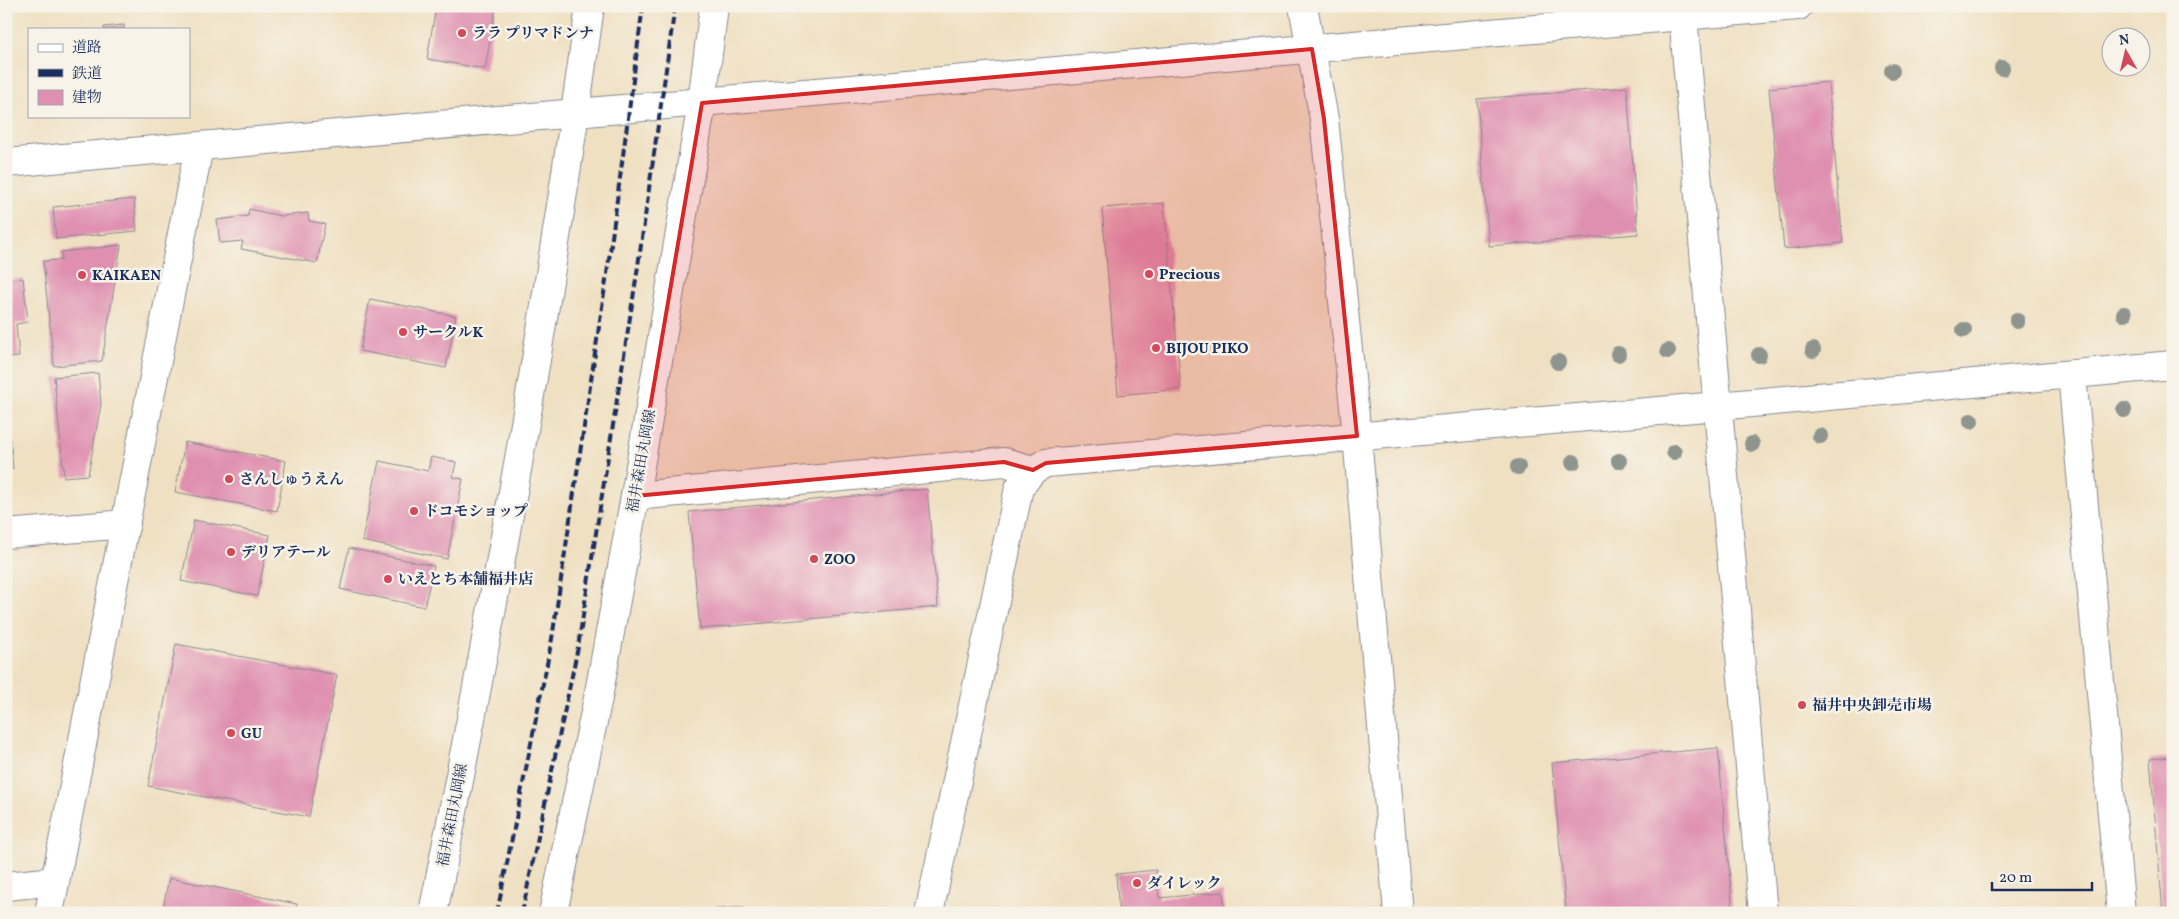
<svg xmlns="http://www.w3.org/2000/svg" width="2179" height="919" font-family="Vollkorn,'Noto Serif JP',serif">
<rect width="100%" height="100%" fill="#f7f3e8"/>
<filter id="ink" filterUnits="userSpaceOnUse"><feTurbulence type="fractalNoise" baseFrequency=".02" numOctaves="2"/><feDisplacementMap in="SourceGraphic" scale="10" xChannelSelector="R" yChannelSelector="G"/><feConvolveMatrix kernelMatrix="1 2 1 2 8 2 1 2 1" color-interpolation-filters="sRGB"/></filter>
<filter id="wash" filterUnits="userSpaceOnUse"><feTurbulence type="fractalNoise" baseFrequency=".0096" numOctaves="4" result="noise"/><feDisplacementMap in="SourceGraphic" scale="20" xChannelSelector="R" yChannelSelector="G"/><feGaussianBlur stdDeviation="1.12" result="paint"/><feColorMatrix in="noise" values="0 0 0 0 0 0 0 0 0 0 0 0 0 0 0 0 0 1.4 0 .05"/><feComposite in="paint" operator="in"/></filter>
<g filter="url(#wash)">
<rect width="100%" height="100%" fill="#efe0c2"/>
<g id="blocks">
<path fill="#df90b0" d="M436 6 496 7 485 69 427 59Z
M124 25V29H104V27Z
M1828 82 1843 243 1784 249 1769 88Z
M1627 87 1638 234 1489 246 1477 99Z
M134 199 137 231 56 239 53 207Z
M1164 203 1181 389 1118 395 1102 208Z
M249 209 281 216 308 213 309 221 325 224 317 263 241 249 243 241 220 243 217 220 248 216Z
M121 245 102 361 54 366 43 261 62 260 61 252Z
M23 278 28 322 16 324 19 357 6 358V280Z
M370 299 456 316 446 368 360 351Z
M98 373 101 404 88 475 64 477 54 377Z
M6 437H10L13 469H6Z
M185 442 286 461 277 511 175 492Z
M431 457 456 462 453 477 463 479 447 559 362 541 379 461 428 471Z
M927 489 938 607 700 629 689 512Z
M194 520 270 535 257 596 181 581Z
M349 548 434 566 424 607 340 589Z
M176 644 337 675 309 817 148 786Z
M1718 748 1733 913H1566L1552 763Z
M2173 757V913H2163L2150 759Z
M1156 870 1159 898 1223 892 1225 913H1119L1116 874Z
M169 878 297 904 295 913H162Z
M743 907 744 913H692V911Z"/>
</g>
</g>
<g filter="url(#ink)">
<use href="#blocks" fill-opacity="0" stroke="#858890" stroke-width="1"/>
<g fill="none" stroke-linecap="round" stroke-linejoin="round">
<defs>
<path id="minor" d="M1303 6 1324 119 1357 436 1398 913
M1683 16 1763 913
M6 163 1798 6
M2072 374 2121 913
M635 496 1004 462 1033 470
M6 534 126 524
M6 886 55 881
M49 913 199 147
M929 913 1019 488 1033 470 1046 463 1718 406 2173 365"/>
<path id="major" d="M433 913C493 612 549 310 590 6
M553 913 598 698 635 496 702 103 714 6"/>
</defs>
<use href="#minor" stroke="#858890" stroke-width="30"/>
<use href="#major" stroke="#858890" stroke-width="30"/>
<use href="#minor" stroke="#fff" stroke-width="28"/>
<use href="#major" stroke="#fff" stroke-width="28"/>
<path stroke="#1b2f5e" stroke-width="4" stroke-dasharray="8 4" stroke-linecap="butt" d="M497 913 552 639 608 267 643 6
M522 913 578 647 637 273 675 6"/>
</g>
<g fill="#8e958f">
<circle cx="2002" cy="68" r="8"/>
<circle cx="1892" cy="71" r="8"/>
<circle cx="2124" cy="314" r="8"/>
<circle cx="2017" cy="321" r="8"/>
<circle cx="1964" cy="330" r="8"/>
<circle cx="1813" cy="350" r="8"/>
<circle cx="1668" cy="351" r="8"/>
<circle cx="1618" cy="354" r="8"/>
<circle cx="1759" cy="355" r="8"/>
<circle cx="1558" cy="362" r="8"/>
<circle cx="2124" cy="410" r="8"/>
<circle cx="1971" cy="421" r="8"/>
<circle cx="1820" cy="436" r="8"/>
<circle cx="1752" cy="444" r="8"/>
<circle cx="1674" cy="452" r="8"/>
<circle cx="1619" cy="461" r="8"/>
<circle cx="1573" cy="462" r="8"/>
<circle cx="1518" cy="467" r="8"/>
</g>
</g>
<path fill="#d62828" fill-opacity="0.2" stroke="#d62828" stroke-width="4" stroke-linejoin="round" d="M1312 49 1324 119 1357 436 1046 463 1033 470 1004 462 635 496 702 103Z"/>
<g fill="#d1495b" stroke="#f7f3e8" stroke-width="2">
<circle cx="462" cy="33" r="5"/>
<circle cx="1149" cy="274" r="5"/>
<circle cx="82" cy="275" r="5"/>
<circle cx="403" cy="332" r="5"/>
<circle cx="1156" cy="348" r="5"/>
<circle cx="229" cy="479" r="5"/>
<circle cx="414" cy="511" r="5"/>
<circle cx="231" cy="552" r="5"/>
<circle cx="814" cy="559" r="5"/>
<circle cx="388" cy="579" r="5"/>
<circle cx="1802" cy="705" r="5"/>
<circle cx="231" cy="733" r="5"/>
<circle cx="1137" cy="883" r="5"/>
</g>
<g text-anchor="middle" stroke-width="5" stroke-linejoin="round" paint-order="stroke">
<g font-size="15" font-weight="bold" fill="#1b2f5e" stroke="#f7f3e8" text-anchor="start">
<text x="472" y="38">ララ プリマドンナ</text>
<text x="1159" y="279">Precious</text>
<text x="92" y="280">KAIKAEN</text>
<text x="413" y="337">サークルK</text>
<text x="1166" y="353">BIJOU PIKO</text>
<text x="239" y="484">さんしゅうえん</text>
<text x="424" y="516">ドコモショップ</text>
<text x="241" y="557">デリアテール</text>
<text x="824" y="564">ZOO</text>
<text x="398" y="584">いえとち本舗福井店</text>
<text x="1812" y="710">福井中央卸売市場</text>
<text x="241" y="738">GU</text>
<text x="1147" y="888">ダイレック</text>
</g>
<g font-size="15" fill="#1b2f5e" stroke="#f7f3e8">
<text transform="translate(641 461) rotate(-80)" y="5">福井森田丸岡線</text>
<text transform="translate(452 815) rotate(-79)" y="5">福井森田丸岡線</text>
</g>
</g>
<rect width="2179" height="919" fill="none" stroke="#f7f3e8" stroke-width="25"/>
<rect x="28" y="28" width="162" height="90" fill="#f7f3e8" stroke="#9fa5b1"/>
<rect x="38" y="44" width="25" height="8" fill="#ffffff" stroke="#9fa5b1"/>
<text x="72" y="52" font-size="15" fill="#1b2f5e">道路</text>
<rect x="38" y="69" width="25" height="8" fill="#1b2f5e" stroke="#9fa5b1"/>
<text x="72" y="78" font-size="15" fill="#1b2f5e">鉄道</text>
<rect x="38" y="90" width="25" height="15" fill="#df90b0" stroke="#9fa5b1"/>
<text x="72" y="102" font-size="15" fill="#1b2f5e">建物</text>
<g transform="translate(2126 52) rotate(352)"><circle r="24" fill="#f7f3e8" stroke="#9fa5b1"/>
<path d="M0-4L9 19L0 12L-9 19Z" fill="#d1495b"/>
<text y="-8" font-size="14" font-weight="bold" text-anchor="middle" fill="#1b2f5e">N</text>
</g>
<path d="M1992 882v8h100v-8" fill="none" stroke="#1b2f5e" stroke-width="2.5"/>
<text x="1999" y="882" font-size="15" fill="#1b2f5e" stroke="#f7f3e8" stroke-width="4" paint-order="stroke">20 m</text>
</svg>
